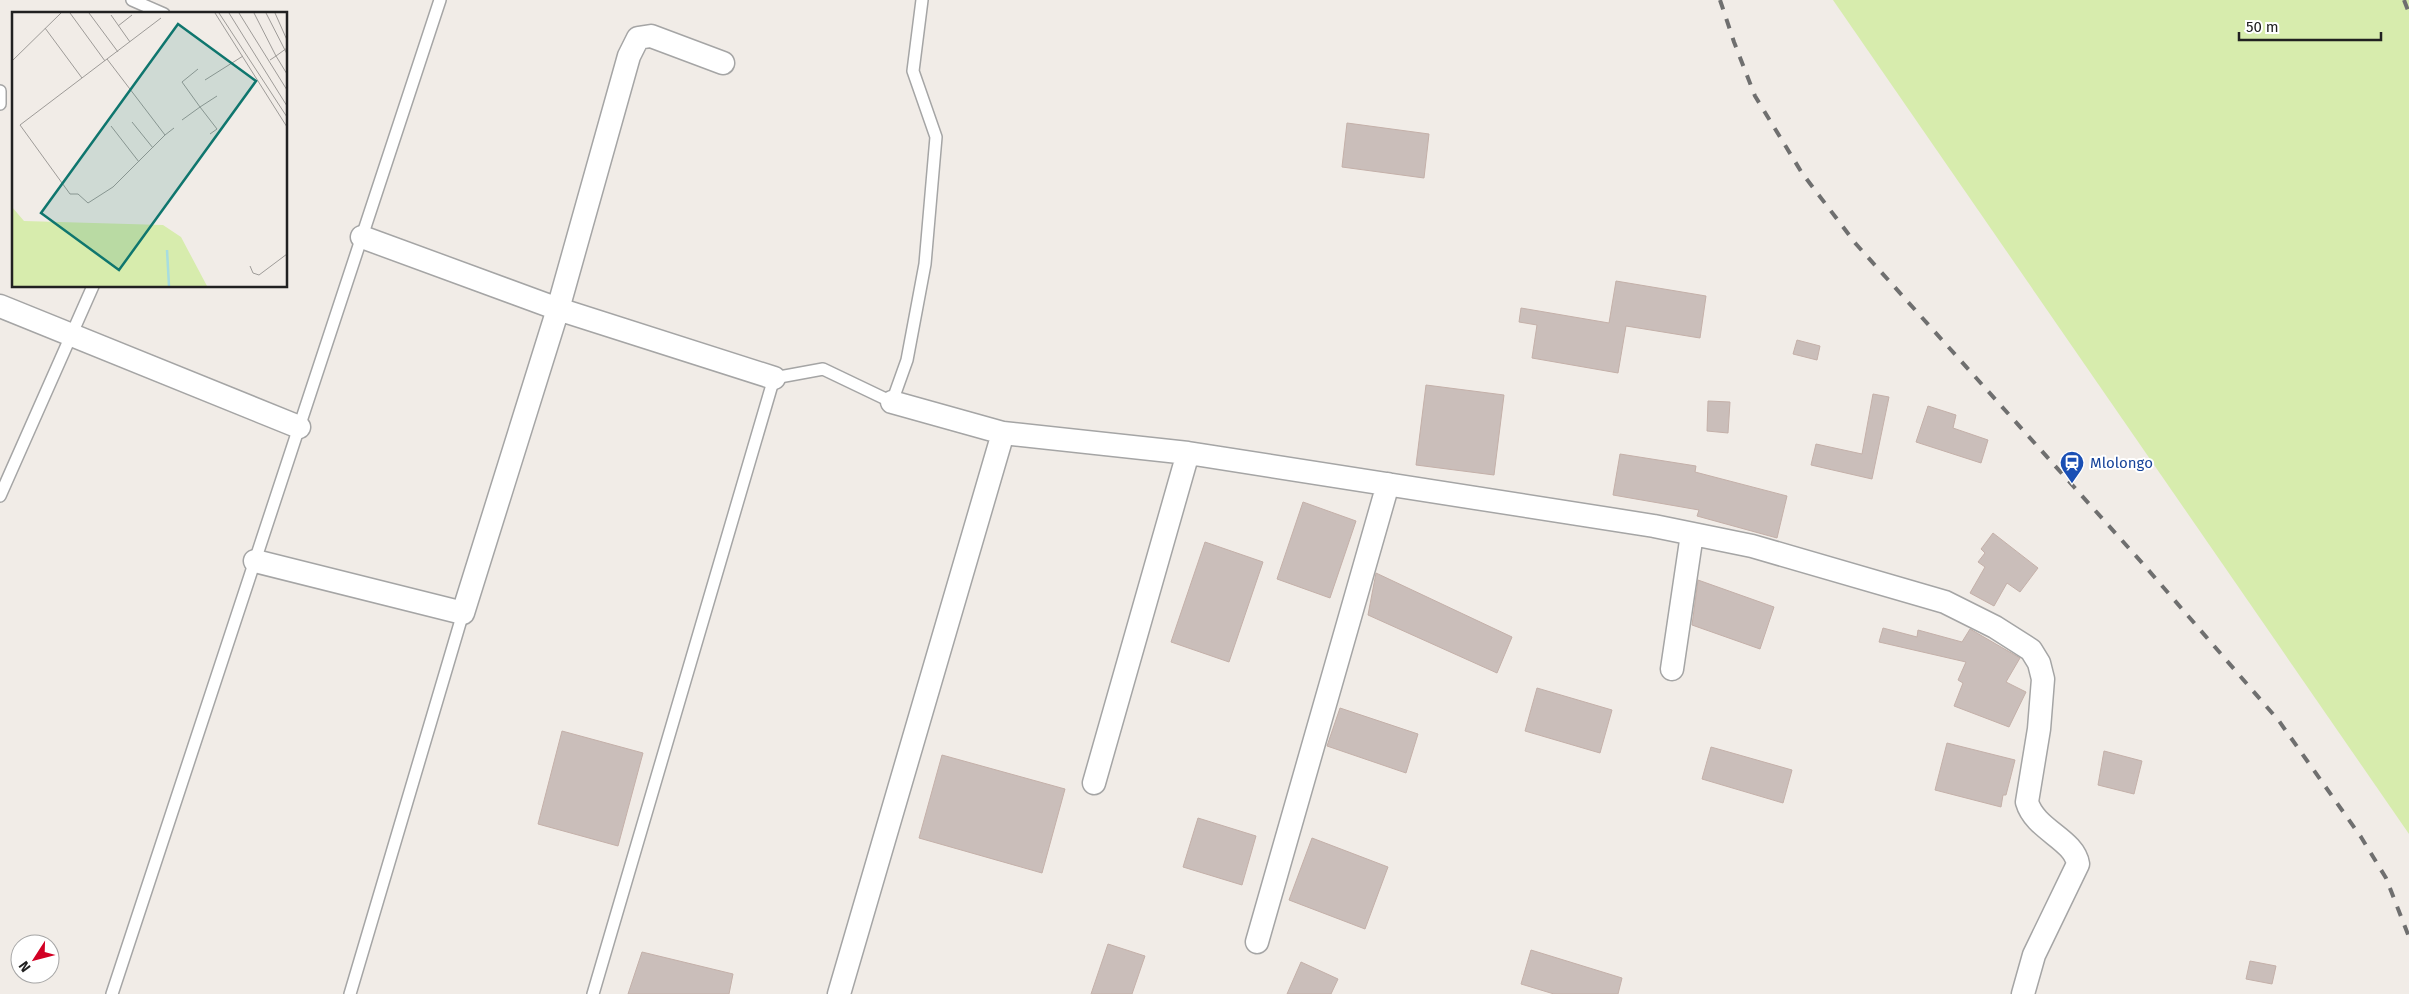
<svg xmlns="http://www.w3.org/2000/svg" width="2409" height="994" font-family="'Fira Sans',sans-serif">
<rect width="100%" height="100%" fill="#f1ece7"/>
<path fill="#d7ecad" d="M1833 0H2409V834Z"/>
<path fill="#cabeba" stroke="#c4b0a9" d="M1347 123 1429 134 1424 178 1342 167Z
M1616 281 1706 296 1700 338 1626 326 1618 373 1532 358 1537 325 1519 322 1521 308 1609 323Z
M1797 340 1820 346 1817 360 1793 354Z
M1426 385 1504 395 1494 475 1416 465Z
M1873 394 1889 397 1872 479 1811 465 1816 444 1862 454Z
M1708 401 1730 402 1728 433 1707 431Z
M1928 406 1956 415 1953 428 1988 440 1981 463 1916 442Z
M1620 454 1696 466 1695 472 1787 496 1777 538 1697 516 1699 510 1613 495Z
M1303 502 1356 521 1330 598 1277 579Z
M1993 533 2038 568 2020 592 2007 583 1994 606 1970 593 1985 567 1978 562 1985 553 1981 549Z
M1205 542 1263 562 1229 662 1171 642Z
M1376 573 1512 637 1497 673 1368 615Z
M1698 580 1774 607 1760 649 1692 625Z
M1883 628 1917 637 1918 630 1962 642 1970 629 2020 658 2006 682 2026 692 2009 727 1954 706 1963 683 1958 680 1966 662 1879 642Z
M1537 688 1612 710 1600 753 1525 731Z
M1340 708 1418 734 1406 773 1327 746Z
M562 731 643 753 618 846 538 824Z
M1947 743 2015 760 2006 795H2003L2001 807 1935 790Z
M1711 747 1792 770 1783 803 1702 779Z
M2104 751 2142 761 2134 794 2098 785Z
M942 755 1065 789 1042 873 919 838Z
M1198 818 1256 836 1242 885 1183 867Z
M1312 838 1388 867 1365 929 1289 900Z
M1108 944 1145 956 1132 994H1091Z
M1531 950 1622 978 1618 994H1554L1521 984Z
M642 952 733 974 729 994H628Z
M2250 961 2276 966 2272 984 2246 979Z
M1301 962 1338 979 1331 994H1287Z"/>
<g fill="none" stroke-linecap="round" stroke-linejoin="round">
<defs>
<path id="service" d="M132 0 164 14
M0 91V104
M0 496 93 286
M112 994 440 0
M350 994 463 613
M593 994 774 378 823 369 892 402 907 360 925 264 936 137 913 71 922 0"/>
<path id="minor" d="M362 237 558 309 629 56 638 38 651 36 723 63
M0 306 299 427
M1003 433 1188 453 1654 526 1752 546 1945 602 1995 627 2031 650 2039 663 2043 679 2039 729 2027 802C2035 830 2074 839 2078 864L2034 955 2023 994
M255 561 463 613 558 309 774 378
M1672 669 1692 534
M1094 783 1188 453
M1257 942 1388 484
M839 994 1003 433 892 402"/>
</defs>
<use href="#service" stroke="#a5a5a5" stroke-width="14"/>
<use href="#minor" stroke="#a5a5a5" stroke-width="25"/>
<use href="#service" stroke="#fff" stroke-width="11"/>
<use href="#minor" stroke="#fff" stroke-width="22"/>
<path stroke="#6f6f6f" stroke-width="4" stroke-dasharray="10 10" stroke-linecap="butt" d="M1720 0 1734 42 1755 96 1802 173 1856 244 2144 565 2279 721 2361 837 2386 878 2409 937
M2404 0 2409 13"/>
</g>
<defs>
<symbol id="station-pin" viewBox="-11 -11 22 30"><path d="M0 17L-7.5 6A9.5 9.5 0 1 1 7.5 6Z" fill="#1a4fb4" stroke="#fff"/><path d="M-3-6H3Q5-6 5-4V2Q5 4 3 4L4.5 6H3L1.5 4h-3L-3 6H-4.5L-3 4Q-5 4-5 2V-4Q-5-6-3-6ZM-3.5-4v3h7v-3ZM-3.5 1v1.5H-2V1ZM2 1v1.5H3.5V1Z" fill="#fff"/></symbol>
</defs>
<g fill-rule="evenodd">
<use href="#station-pin" x="2058" y="449" width="28" height="38"/>
</g>
<g text-anchor="middle" stroke-width="4" stroke-linejoin="round" paint-order="stroke">
<g font-size="15" fill="#164399" stroke="#fff" text-anchor="start">
<text x="2090" y="468">Mlolongo</text>
</g>
</g>
<g transform="translate(12 12)">
<rect width="275" height="275" fill="#f1ece7"/>
<path d="M0 195 12 209 151 213 169 225 195 274H0Z" fill="#d7ecad"/>
<path fill="none" stroke="#a7dde0" stroke-width="2.5" d="M155 238 157 274"/>
<path fill="none" stroke="#9e9b98" stroke-width="1" d="M58 1 93 49M77 1 106 40M203 1 275 115M207 1 275 105M217 1 275 94M227 1 275 78M242 1 264 44 275 36M254 1 275 42M263 1 275 28M99 3 118 30M149 6 8 113 58 182H66L76 191 101 175 153 123M106 14 120 3M33 16 70 66M95 47 153 123 162 116M258 48 264 44 275 62M0 49 49 1M193 68 231 44M170 108 188 95 170 70 186 57M120 110 141 136M99 114 127 150M198 122 205 117 188 95 205 84M238 254 241 261 247 263 275 242"/>
<path fill="#0f766e" fill-opacity="0.15" stroke="#0f766e" stroke-width="2.5" d="M166 12 244 69 107 258 29 201Z"/>
<rect width="275" height="275" fill="none" stroke="#212121" stroke-width="2.5"/>
</g>
<g transform="translate(35 959) rotate(234)"><circle r="24" fill="#ffffff" stroke="#a6a6a6"/>
<path d="M0-4L9 19L0 12L-9 19Z" fill="#d20024"/>
<text y="-8" font-size="14" font-weight="bold" text-anchor="middle" fill="#212121">N</text>
</g>
<path d="M2239 32v8h142v-8" fill="none" stroke="#212121" stroke-width="2.5"/>
<text x="2246" y="32" font-size="15" fill="#212121" stroke="#ffffff" stroke-width="4" paint-order="stroke">50 m</text>
</svg>
